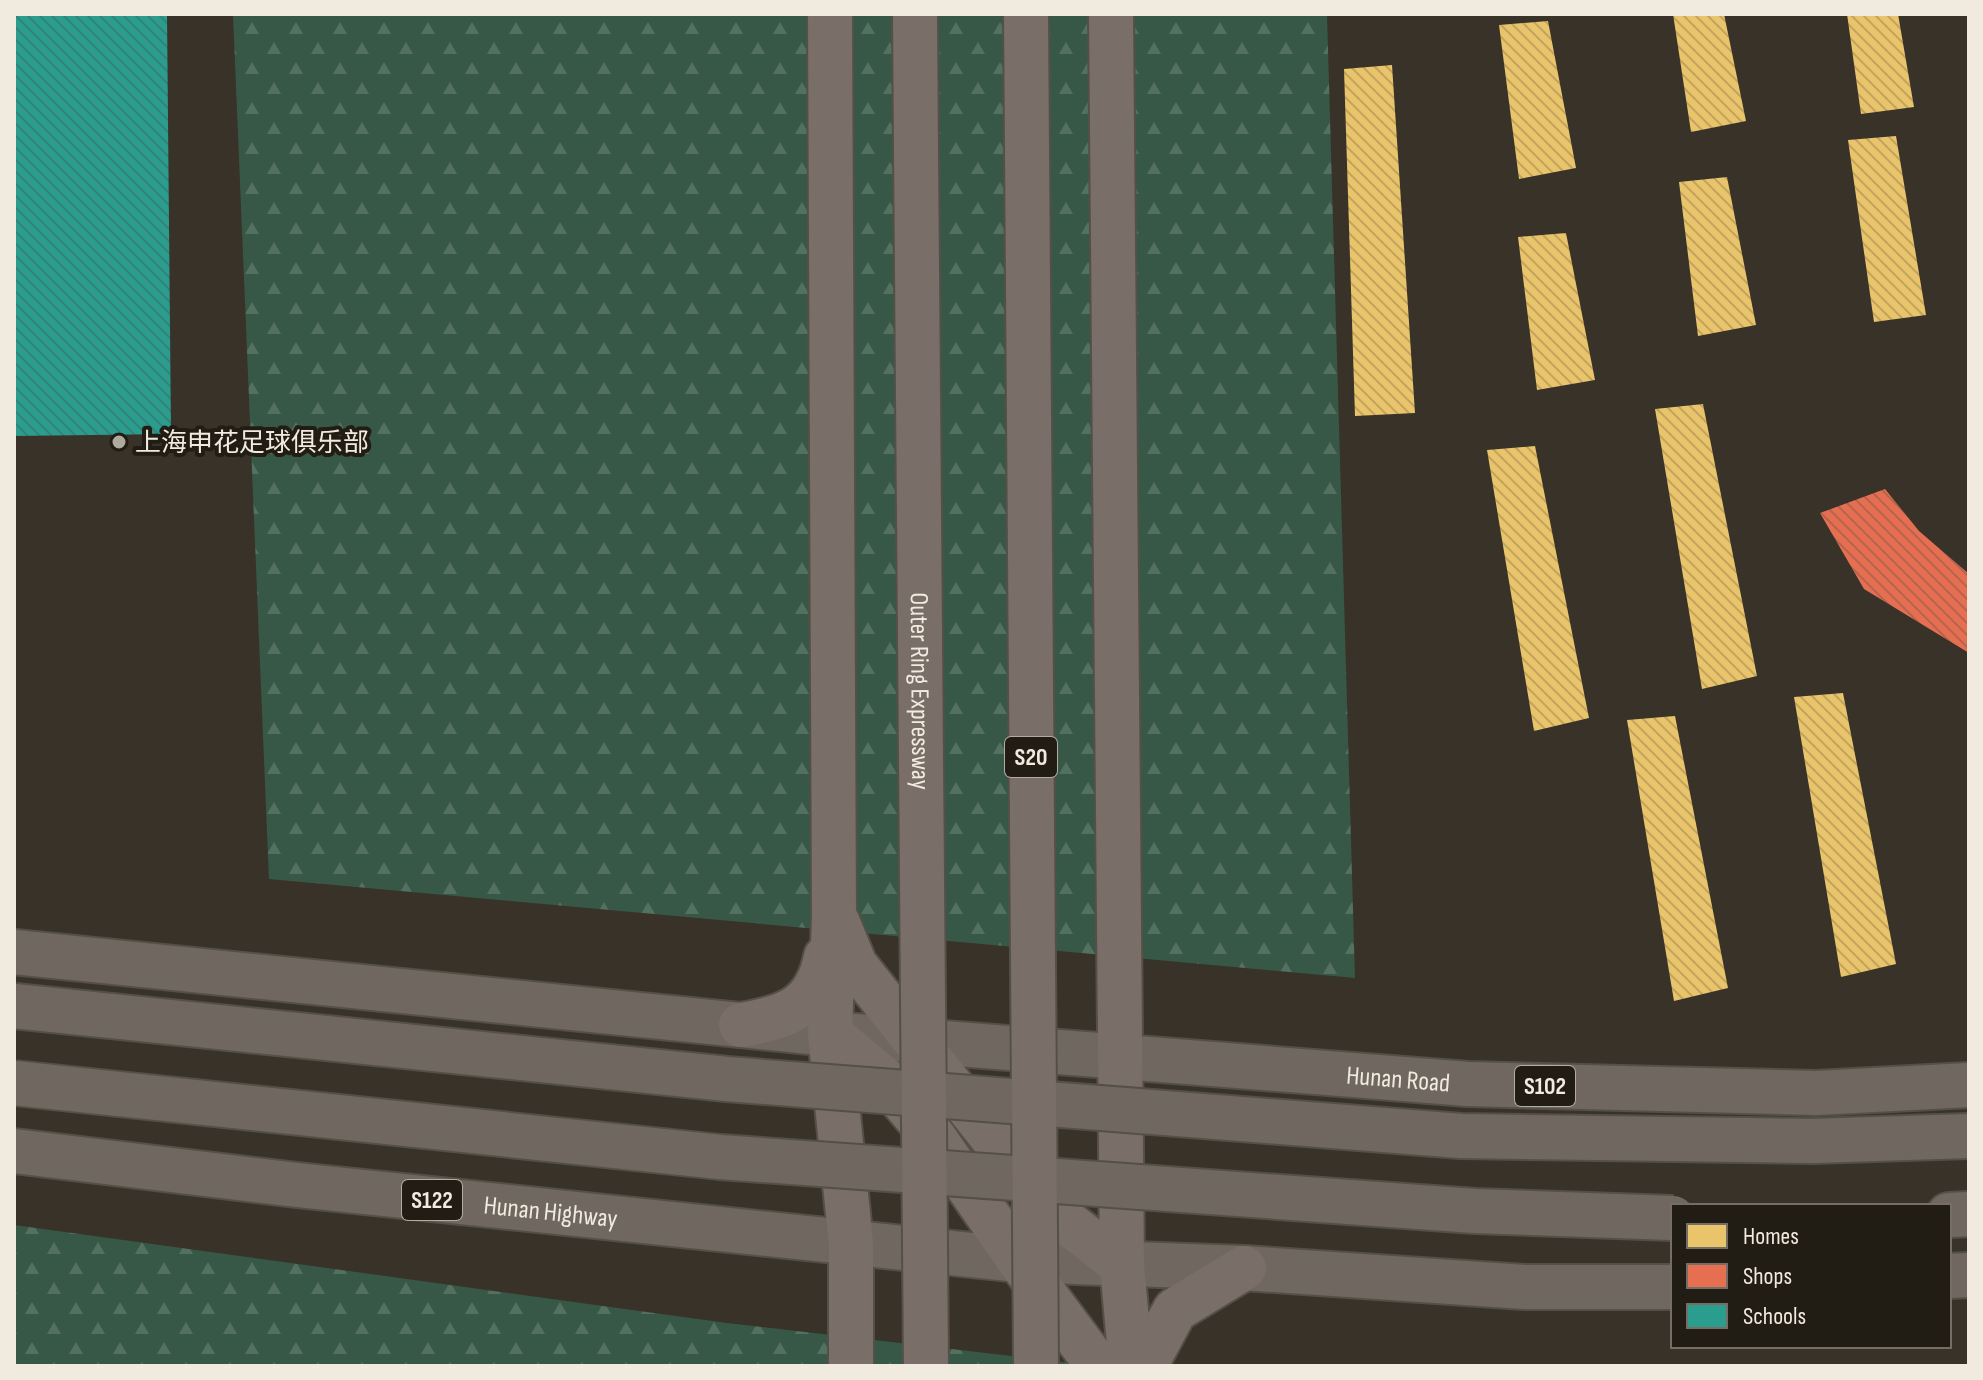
<svg xmlns="http://www.w3.org/2000/svg" width="1983" height="1380" font-family="'Sofia Sans Condensed','Noto Sans SC',sans-serif">
<defs>
<pattern id="forest-firs" width="22" height="20" patternUnits="userSpaceOnUse" patternTransform="scale(2)"><rect width="22" height="20" fill="#375847"/><path d="M5 1l3.5 6h-7zM16 11l3.5 6h-7z" fill="#547061"/></pattern>
<pattern id="homes-back-hatch" width="6" height="6" patternUnits="userSpaceOnUse" patternTransform="scale(2)"><rect width="6" height="6" fill="#e9c46a"/><path d="M-1 5l2 2M0 0l6 6M5-1l2 2" fill="none" stroke="#c1a460"/></pattern>
<pattern id="shops-back-hatch" width="6" height="6" patternUnits="userSpaceOnUse" patternTransform="scale(2)"><rect width="6" height="6" fill="#e76f51"/><path d="M-1 5l2 2M0 0l6 6M5-1l2 2" fill="none" stroke="#b7634d"/></pattern>
<pattern id="schools-back-hatch" width="6" height="6" patternUnits="userSpaceOnUse" patternTransform="scale(2)"><rect width="6" height="6" fill="#2a9d8f"/><path d="M-1 5l2 2M0 0l6 6M5-1l2 2" fill="none" stroke="#338378"/></pattern>
</defs>
<rect width="100%" height="100%" fill="#383228"/>
<path fill="url(#forest-firs)" d="M233 14H1327L1355 978 269 879Z
M14 1225 727 1323 1098 1366H14Z"/>
<path fill="url(#homes-back-hatch)" d="M1673 14H1724L1746 121 1691 132Z
M1847 14H1898L1914 107 1861 114Z
M1548 21 1576 168 1519 179 1499 25Z
M1392 65 1415 413 1355 416 1344 69Z
M1896 136 1926 315 1874 322 1848 140Z
M1727 177 1756 325 1698 336 1679 182Z
M1566 233 1595 380 1537 390 1518 237Z
M1703 404 1757 676 1702 689 1655 409Z
M1535 446 1589 718 1534 731 1487 450Z
M1843 693 1896 964 1841 977 1794 697Z
M1675 716 1728 988 1674 1001 1627 720Z"/>
<path fill="url(#shops-back-hatch)" d="M1885 489 1919 531 1969 574V653L1864 589 1820 513Z"/>
<path fill="url(#schools-back-hatch)" d="M14 14H167L171 434 14 436Z"/>
<g fill="none" stroke-linecap="round" stroke-linejoin="round">
<defs>
<g id="major">
<path id="s1" d="M14 952 830 1034 1468 1084 1816 1093 1969 1085"/>
<path id="s2" d="M14 1151 297 1185 1019 1260 1244 1268 1525 1287H1673"/>
<path d="M1949 1215 1969 1214"/>
<path d="M1949 1276 1969 1275"/>
</g>
<path id="highway" d="M830 14 834 915 830 1034 851 1244V1366
M915 14 916 149
M1026 14 1027 148
M1111 14 1122 1265 1131 1366
M838 923 855 965 1015 1166 1063 1219 1122 1265
M741 1025C788 1017 816 1007 826 957
M830 1034 884 1079 935 1139 1019 1260 1098 1366
M1145 1366 1175 1310 1244 1268"/>
</defs>
<use href="#major" stroke="#555047" stroke-width="48"/>
<use href="#highway" stroke="#555047" stroke-width="48"/>
<use href="#major" stroke="#706860" stroke-width="44"/>
<use href="#highway" stroke="#796e68" stroke-width="44"/>
<defs>
<path id="major-bridge" d="M14 1006 727 1079 1461 1136 1812 1141 1969 1136
M14 1083 720 1157 1475 1211 1673 1218"/>
<g id="highway-bridge">
<path d="M1027 148 1036 1366"/>
<path id="s3" d="M916 149 926 1366"/>
</g>
</defs>
<use href="#major-bridge" stroke="#555047" stroke-width="48" stroke-linecap="butt"/>
<use href="#highway-bridge" stroke="#555047" stroke-width="48" stroke-linecap="butt"/>
<use href="#major-bridge" stroke="#706860" stroke-width="44"/>
<use href="#highway-bridge" stroke="#796e68" stroke-width="44"/>
</g>
<circle fill="#b0aa9e" stroke="#211c14" stroke-width="3" cx="119" cy="442" r="8"/>
<g text-anchor="middle" stroke-width="8" stroke-linejoin="round" paint-order="stroke">
<g fill="#211c14" stroke="#b3aca1" stroke-width="2">
<rect x="1005" y="737" width="52" height="40" rx="6"/>
<rect x="1515" y="1066" width="60" height="40" rx="6"/>
<rect x="402" y="1180" width="60" height="40" rx="6"/>
</g>
<g font-size="24" font-weight="bold" fill="#f1eade">
<text x="1031" y="765">S20</text>
<text x="1545" y="1094">S102</text>
<text x="432" y="1208">S122</text>
</g>
<g font-size="26" fill="#f1eade" stroke="#211c14" text-anchor="start">
<text x="135" y="451">上海申花足球俱乐部</text>
</g>
<g font-size="26" fill="#f1eade" stroke="#211c14">
<text dy="9" stroke="none"><textPath href="#s3" startOffset="542">Outer Ring Expressway</textPath></text>
<text dy="9" stroke="none"><textPath href="#s1" startOffset="1390">Hunan Road</textPath></text>
<text dy="9" stroke="none"><textPath href="#s2" startOffset="540">Hunan Highway</textPath></text>
</g>
</g>
<rect width="1983" height="1380" fill="none" stroke="#f1eade" stroke-width="32"/>
<rect x="1671" y="1204" width="280" height="144" fill="#211c14" stroke="#746e65" stroke-width="2"/>
<rect x="1687" y="1224" width="40" height="24" fill="#e9c46a" stroke="#746e65" stroke-width="2"/>
<text x="1743" y="1244" font-size="24" fill="#f1eade">Homes</text>
<rect x="1687" y="1264" width="40" height="24" fill="#e76f51" stroke="#746e65" stroke-width="2"/>
<text x="1743" y="1284" font-size="24" fill="#f1eade">Shops</text>
<rect x="1687" y="1304" width="40" height="24" fill="#2a9d8f" stroke="#746e65" stroke-width="2"/>
<text x="1743" y="1324" font-size="24" fill="#f1eade">Schools</text>
</svg>
